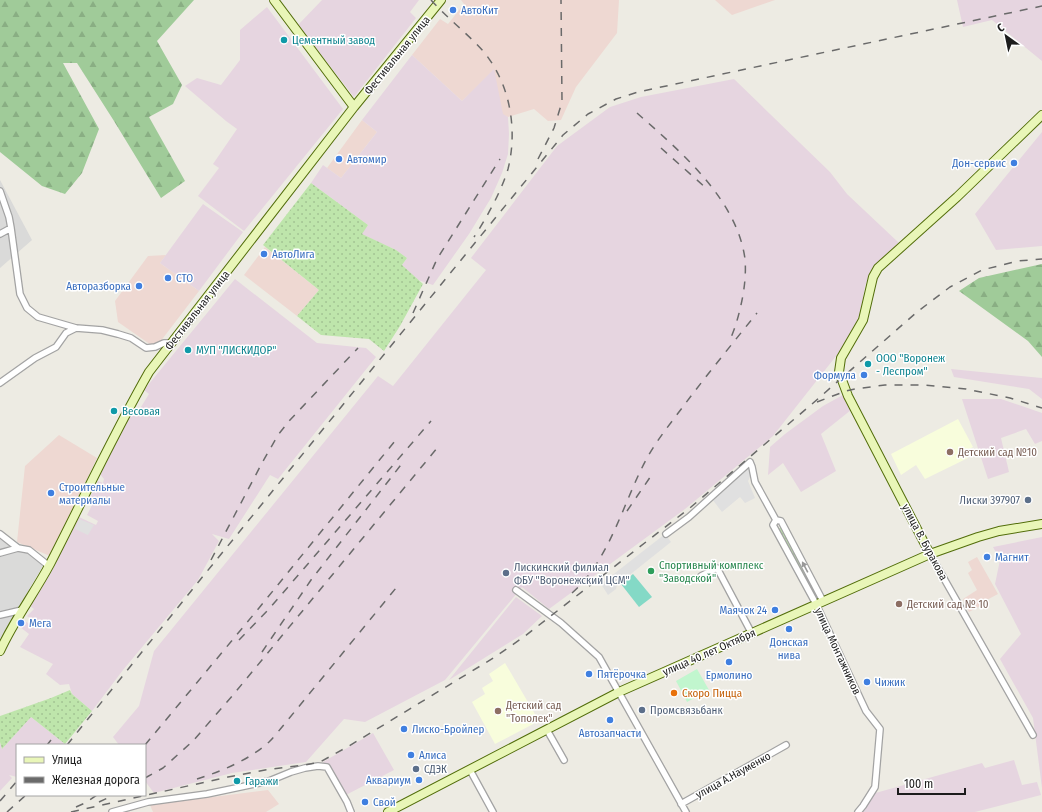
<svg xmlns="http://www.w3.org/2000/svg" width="1042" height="812" font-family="'Fira Sans Condensed',sans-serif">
<defs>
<pattern id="grass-dots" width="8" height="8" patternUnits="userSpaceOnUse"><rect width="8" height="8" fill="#bee5ab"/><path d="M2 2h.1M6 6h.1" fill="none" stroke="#a3c493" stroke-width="1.8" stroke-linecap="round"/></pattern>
<pattern id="forest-firs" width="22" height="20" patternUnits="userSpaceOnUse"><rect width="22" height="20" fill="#a0cb99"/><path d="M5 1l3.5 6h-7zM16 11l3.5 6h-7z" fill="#89ae83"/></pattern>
</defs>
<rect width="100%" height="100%" fill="#edebe3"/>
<path fill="#dadad9" d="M0 180 32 240 0 268Z
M0 531 16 542 47 559 0 639Z"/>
<path fill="#eed8d2" d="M461 0H619L617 33 576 87 561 120 548 121 534 109 508 117 503 115 474 90 462 101 412 55 440 19 448 24 464 4Z
M715 0H775L732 15Z
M362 120 377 132 341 178 327 168Z
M265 247 319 290 297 316 244 275Z
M166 255 160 263 199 291 160 342 151 345 118 322 115 301 148 256Z
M59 435 97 458 50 556 17 542 25 466Z
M977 557 998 594 981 603 982 605 969 612 963 599 977 590 968 573 972 570 968 562Z
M268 790 279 804 266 812H153L150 805Z"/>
<path fill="#e6d5e0" d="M322 0H419L410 12 416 18 354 97 298 25Z
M957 0H1042V61L992 20 963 27Z
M267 7 343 109 244 231 198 196 219 168 213 164 237 129 226 121 185 86 197 78 221 85 240 60V30Z
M412 55 462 101 494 69 503 114 508 117 509 134 508 154 502 173 491 198 469 234 433 285 418 280 402 265 407 258 396 250 361 234 368 225 311 183 323 165 341 178 377 132 362 120Z
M734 79 830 172 847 194 899 243 878 262 870 273 865 286 862 305 857 325 844 346 773 436 685 509 549 609 522 587 445 680 365 722 344 719 306 762 232 773 154 793 145 781V745H119L113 737 139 706 154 651 378 376 393 386 486 270 471 258 557 146 610 107 641 97Z
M1042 132V246L996 250 975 214Z
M203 204 243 232 199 291 160 263Z
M235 279 317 343 366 348 376 357 278 479 270 475 229 539 212 534 219 541 198 580 123 670 92 711 72 694 69 684 60 685 46 674 53 664 20 647 29 634 20 627 25 621 29 624 33 620 27 616 34 609 30 606 53 568 79 517 96 525 98 521 87 515 93 503 89 500 98 481 103 483 104 479 99 473 130 416 136 415 149 394 144 390Z
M951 369 1042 378V399L1029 389 954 377Z
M843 395 851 410 821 434 836 471 801 492 783 463 768 475 770 447 785 434 823 406Z
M962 399H1001L1042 413V441L1035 444 1026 429 1001 438 1009 472 988 479Z
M1042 537V788L1033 718 1000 659 1021 634 995 584 1000 560 993 547Z
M516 597 542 616 523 634 449 680Z
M31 717 65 744 17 745V777L9 775 12 778 0 791V742L2 749Z
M373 733 394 770 342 797 323 762Z
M1014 760 1022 785 1037 782 1041 795 975 812H863L872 794 982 763 985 768Z"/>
<path fill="#f8fddc" d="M958 419 973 447 964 452 968 458 925 479 916 465 901 475 891 454Z
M505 663 539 721 495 744 472 702 485 694 482 688 493 681 489 674Z"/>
<path fill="url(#grass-dots)" d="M311 183 368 225 362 234 396 250 407 258 402 265 423 284 400 326 384 351 369 339 321 335 297 316 319 290 263 245Z
M782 527 810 580 806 583 778 529Z
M70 690 72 694 92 711 65 744 31 717 2 749 0 742V716L51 698Z"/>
<path fill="url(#forest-firs)" d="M0 0H194L157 41 182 85 173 104 149 117 185 181 161 198 114 121 77 63H63L99 129 82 173 65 194 42 186 0 152Z
M1042 264V357L1028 341 959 291 979 278Z"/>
<path fill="#c1f6ce" d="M697 669 709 690 687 702 676 681Z"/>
<path fill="#84d9c6" d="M633 574 652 597 639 607 621 584Z"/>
<path fill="#e0e0e0" d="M750 465 753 471 748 481 755 498 745 503 740 497 722 512 712 499Z
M79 519 94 525 88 535 75 529Z
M665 534 671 542 617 585 616 589 608 595 601 584Z"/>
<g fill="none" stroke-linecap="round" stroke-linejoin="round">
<defs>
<path id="street" d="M0 191 9 217 11 228 0 234
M11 228 20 294 27 308 38 317 76 328
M0 383 35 358 56 347 66 333 76 328 102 330 118 334 131 338 146 348 155 347 164 343H171
M776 520 773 525 816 604 866 711 880 729 875 787 863 806 858 812
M0 534 18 548
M666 534 689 517 750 462 752 467 755 482 776 520 781 521 823 601
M0 553 18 548 29 550 49 566
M930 554 1033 735
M701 576 717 568 751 632
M516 590 561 623 599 657 686 812
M0 615 22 610
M547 730 564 760
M470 770 493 812
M681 804 786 745
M112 812 148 802 207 794 269 781 291 772 305 768 318 766 327 767 347 802 351 812"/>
<path id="secondary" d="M274 0 354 107
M930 554 848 396 839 372 841 358 863 320 873 277 878 268 957 197 1042 115
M0 651C14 620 34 594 50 564 83 500 113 435 149 372L354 107 441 0
M388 812 619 692 930 554 978 537 999 531 1042 524"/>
</defs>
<use href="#street" stroke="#a3a3a3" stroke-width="8"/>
<use href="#secondary" stroke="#526d0a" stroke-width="10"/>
<use href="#street" stroke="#fff" stroke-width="5.5"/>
<use href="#secondary" stroke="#e9f6b8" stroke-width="8"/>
<path stroke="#6a6a6a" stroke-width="1.5" stroke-dasharray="8 8" stroke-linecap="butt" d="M431 0C447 18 467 33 483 51 510 83 518 129 508 169 502 190 486 219 474 237
M637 113C680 151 737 199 745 259 746 271 745 283 743 295 740 311 736 327 729 342
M661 148 706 188
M538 159 554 128 562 102 561 0
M413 313 437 259 500 159
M817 402 846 391 855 389 885 385H923L966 389 1010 398 1042 408
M627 511 653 473
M211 560 262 463 278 435 290 420 358 348
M572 593C611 558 623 502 647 458 657 440 670 424 682 408 706 376 732 344 757 313
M239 640 269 609 431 421
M262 652 311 580 404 461
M47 745 51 740
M67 745 200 580 563 135 588 114 616 99 638 92 1042 6
M145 745 259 608 399 436
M145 778 163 768 193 741 233 695 438 447
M197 779C222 771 249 760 269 742 275 736 281 728 287 721L396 588
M0 801 17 781
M99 802 114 795
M76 807 85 803 97 795
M7 812 26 795
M71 812 228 777 265 770 305 765 320 762 349 746 495 657 525 636 691 507 812 404 917 312 950 287 982 270 1018 261 1042 259"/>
</g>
<defs><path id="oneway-solid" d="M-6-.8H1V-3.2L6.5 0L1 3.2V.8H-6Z"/></defs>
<use fill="#999" href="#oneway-solid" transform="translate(805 567) rotate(-118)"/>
<g fill="#3f7fe0" stroke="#fff" stroke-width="1.5">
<circle cx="453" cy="10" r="4"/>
<circle cx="339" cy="159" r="4"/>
<circle cx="1014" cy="163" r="4"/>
<circle cx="264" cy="254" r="4"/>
<circle cx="168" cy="278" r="4"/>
<circle cx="139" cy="286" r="4"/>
<circle cx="864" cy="375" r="4"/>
<circle cx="51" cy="493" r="4"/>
<circle cx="987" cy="557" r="4"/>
<circle cx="775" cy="610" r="4"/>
<circle cx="21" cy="623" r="4"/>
<circle cx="789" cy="629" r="4"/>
<circle cx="729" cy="662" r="4"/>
<circle cx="589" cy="674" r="4"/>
<circle cx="867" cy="682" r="4"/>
<circle cx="610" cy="720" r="4"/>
<circle cx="404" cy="729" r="4"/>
<circle cx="411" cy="755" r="4"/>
<circle cx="419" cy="780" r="4"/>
<circle cx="365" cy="802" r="4"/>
</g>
<g fill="#0f9aa8" stroke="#fff" stroke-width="1.5">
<circle cx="284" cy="40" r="4"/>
<circle cx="188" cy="350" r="4"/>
<circle cx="868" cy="364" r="4"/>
<circle cx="114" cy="411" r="4"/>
<circle cx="237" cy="781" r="4"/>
</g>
<g fill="#8d6e63" stroke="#fff" stroke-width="1.5">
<circle cx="950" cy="452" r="4"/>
<circle cx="899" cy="604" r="4"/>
<circle cx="498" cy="711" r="4"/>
</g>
<g fill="#5c6f8a" stroke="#fff" stroke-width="1.5">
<circle cx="1028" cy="500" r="4"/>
<circle cx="506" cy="573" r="4"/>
<circle cx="642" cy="710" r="4"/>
<circle cx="416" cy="769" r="4"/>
</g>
<circle fill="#2e9e5b" stroke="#fff" stroke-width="1.5" cx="651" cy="571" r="4"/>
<circle fill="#e8710a" stroke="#fff" stroke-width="1.5" cx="674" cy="693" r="4"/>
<g text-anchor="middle" stroke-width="3" stroke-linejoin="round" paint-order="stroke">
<g font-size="11" fill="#366cbe" stroke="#fff" text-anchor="start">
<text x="461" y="14">АвтоКит</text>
<text x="347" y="163">Автомир</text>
<text x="1006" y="167" text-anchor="end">Дон-сервис</text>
<text x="272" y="258">АвтоЛига</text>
<text x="176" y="282">СТО</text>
<text x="131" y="290" text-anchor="end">Авторазборка</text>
<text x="856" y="379" text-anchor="end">Формула</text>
<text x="59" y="491">Строительные<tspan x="59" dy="13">материалы</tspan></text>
<text x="995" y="561">Магнит</text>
<text x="767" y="614" text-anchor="end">Маячок 24</text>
<text x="29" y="627">Мега</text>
<text x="789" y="646" text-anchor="middle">Донская<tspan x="789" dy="13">нива</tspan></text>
<text x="597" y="678">Пятёрочка</text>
<text x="729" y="679" text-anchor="middle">Ермолино</text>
<text x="875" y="686">Чижик</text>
<text x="412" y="733">Лиско-Бройлер</text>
<text x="610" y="737" text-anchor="middle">Автозапчасти</text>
<text x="419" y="759">Алиса</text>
<text x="411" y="784" text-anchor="end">Аквариум</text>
<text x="373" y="806">Свой</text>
</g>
<g font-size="11" fill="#0d838f" stroke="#fff" text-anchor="start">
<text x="292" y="44">Цементный завод</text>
<text x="196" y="354">МУП "ЛИСКИДОР"</text>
<text x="876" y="362">ООО "Воронеж<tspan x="876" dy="13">- Леспром"</tspan></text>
<text x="122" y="415">Весовая</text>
<text x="245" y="785">Гаражи</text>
</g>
<g font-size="11" fill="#1c1c1c" stroke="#fff">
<text transform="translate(397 55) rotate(-51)" y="4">Фестивальная улица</text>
<text transform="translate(197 310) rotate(-52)" y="4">Фестивальная улица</text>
<text transform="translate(925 542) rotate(62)" y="4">улица В. Буракова</text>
<text transform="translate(838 651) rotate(65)" y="4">улица Монтажников</text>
<text transform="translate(709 652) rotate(-24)" y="4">улица 40 лет Октября</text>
<text transform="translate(733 775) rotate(-29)" y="4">улица А.Науменко</text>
</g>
<g font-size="11" fill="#785e54" stroke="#fff" text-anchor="start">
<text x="958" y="456">Детский сад №10</text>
<text x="907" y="608">Детский сад № 10</text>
<text x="506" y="709">Детский сад<tspan x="506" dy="13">"Тополек"</tspan></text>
</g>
<g font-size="11" fill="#4e5e75" stroke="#fff" text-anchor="start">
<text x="1020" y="504" text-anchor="end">Лиски 397907</text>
<text x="514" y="571">Лискинский филиал<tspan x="514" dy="13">ФБУ "Воронежский ЦСМ"</tspan></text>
<text x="650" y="714">Промсвязьбанк</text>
<text x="424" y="773">СДЭК</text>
</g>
<g font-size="11" fill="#27864d" stroke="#fff" text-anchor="start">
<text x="659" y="569">Спортивный комплекс<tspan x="659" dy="13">"Заводской"</tspan></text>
</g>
<g font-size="11" fill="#c56008" stroke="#fff" text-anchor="start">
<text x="682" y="697">Скоро Пицца</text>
</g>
</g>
<rect x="16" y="744" width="130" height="52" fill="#ffffff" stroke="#a4a4a4"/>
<rect x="24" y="757" width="20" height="6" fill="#e9f6b8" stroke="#a4a4a4"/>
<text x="52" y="764" font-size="12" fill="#1c1c1c">Улица</text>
<rect x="24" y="777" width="20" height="6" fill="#6a6a6a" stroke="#a4a4a4"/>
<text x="52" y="784" font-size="12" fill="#1c1c1c">Железная дорога</text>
<g transform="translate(1006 36) rotate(327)" stroke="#ffffff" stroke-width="3" paint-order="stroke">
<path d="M0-3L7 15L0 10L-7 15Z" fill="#1c1c1c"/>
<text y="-6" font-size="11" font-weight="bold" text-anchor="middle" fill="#1c1c1c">С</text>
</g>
<path d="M898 788v6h67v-6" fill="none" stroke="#1c1c1c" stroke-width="2"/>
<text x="904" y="788" font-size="12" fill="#1c1c1c" stroke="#ffffff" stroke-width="3" paint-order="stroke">100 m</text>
</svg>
